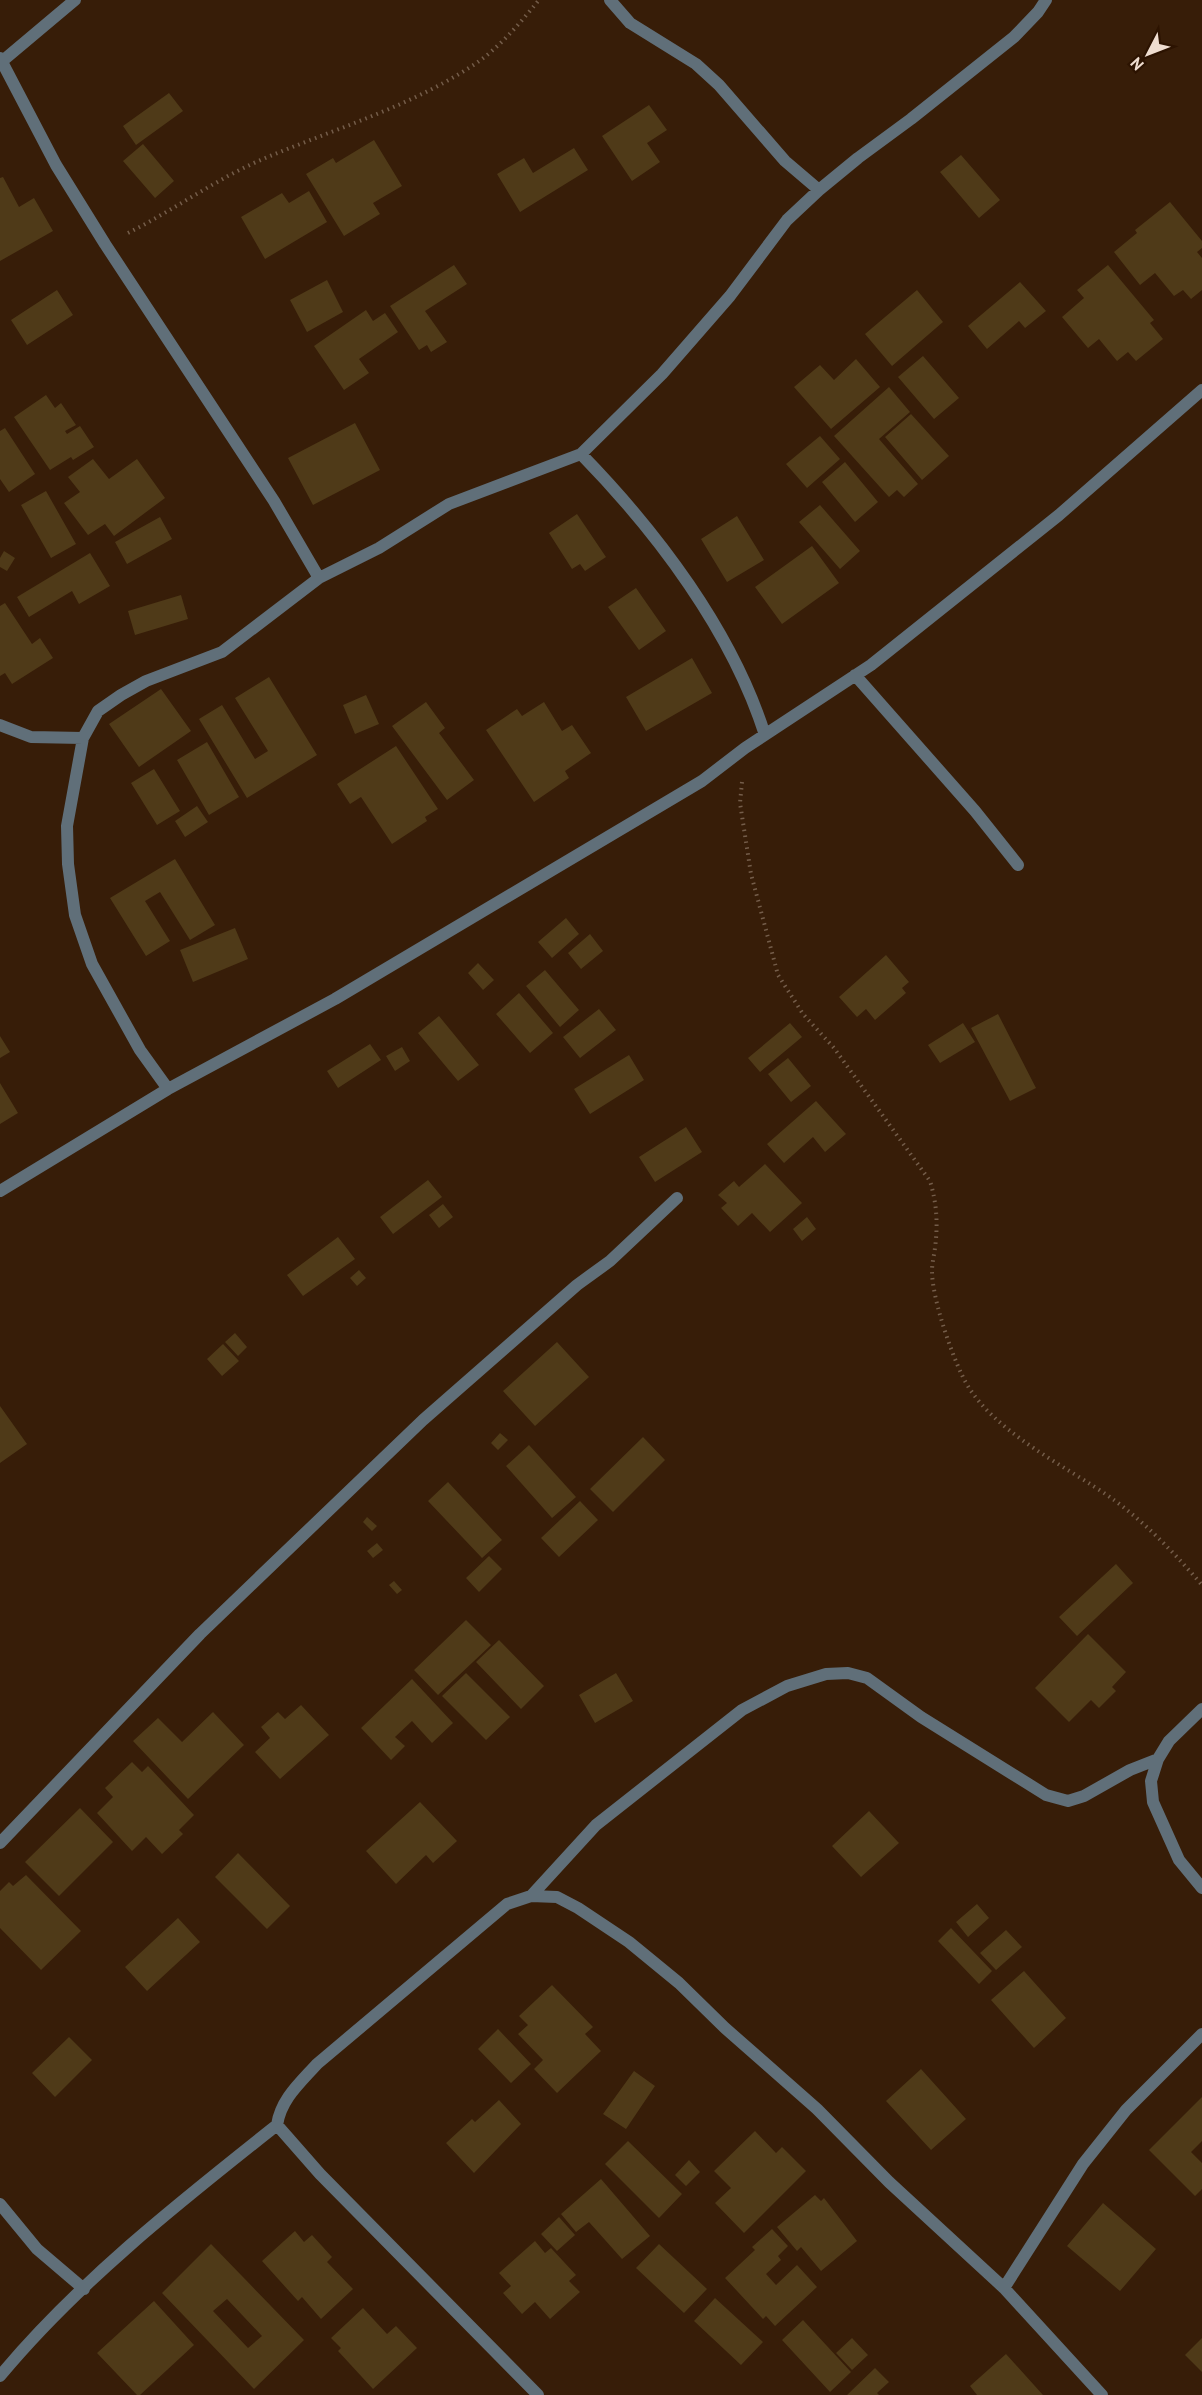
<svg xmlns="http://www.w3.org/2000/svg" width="1202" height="2395" font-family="'PT Sans',sans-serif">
<rect width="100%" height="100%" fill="#371d08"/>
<path fill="#4f3a18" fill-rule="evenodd" d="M169 93 183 111 136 145 123 126Z
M649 105 667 130 647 143 660 162 632 181 602 136Z
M374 140 402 186 373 203 380 214 344 236 306 174 333 158 336 163Z
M143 144 174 181 155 198 123 161Z
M574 148 588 170 520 212 497 174 524 158 533 173Z
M961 155 1000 200 979 218 940 172Z
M3 177 19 207 34 198 53 231 0 261V178Z
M309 191 327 222 265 259 241 217 282 193 289 203Z
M1170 202 1202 241V248L1197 252 1202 258V290L1191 299 1183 290 1174 296 1155 273 1140 285 1114 252 1137 233 1135 230Z
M454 265 467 284 425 311 447 342 431 352 427 345 419 350 390 306Z
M1108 265 1154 320 1150 323 1163 339 1136 361 1128 352 1117 361 1099 339 1088 348 1062 317 1084 298 1077 290Z
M327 280 343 312 307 332 290 300Z
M1020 282 1046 311 1025 328 1019 321 987 349 968 326Z
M57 290 73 315 27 345 11 320Z
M917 290 943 322 892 366 865 334Z
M366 310 373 321 385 313 398 332 359 359 369 373 344 390 314 346Z
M923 356 959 398 934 419 898 377Z
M856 359 880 387 831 429 794 387 820 365 834 380Z
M889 387 910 412 879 439 918 484 904 497 897 490 889 497 834 436Z
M46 395 55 408 61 403 76 425 65 431 67 434 80 426 94 447 73 460 71 457 50 470 14 417Z
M911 414 949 456 922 480 885 437Z
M355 423 380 470 313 505 288 458Z
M5 428 35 474 9 492 0 479V431Z
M820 436 840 459 807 488 786 464Z
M93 459 109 479 137 459 165 498 114 536 105 524 88 535 64 503 80 492 68 477Z
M845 462 878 502 855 522 822 482Z
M46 491 76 544 51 558 21 505Z
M820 505 860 551 840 569 799 522Z
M577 514 606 557 585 571 580 564 572 569 549 533Z
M737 516 764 560 727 582 701 539Z
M160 517 172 539 127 564 115 542Z
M812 546 839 583 782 624 755 587Z
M4 551 15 558 7 571 0 567V558Z
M90 553 110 586 79 604 72 591 29 617 17 597Z
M636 588 666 631 639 650 608 607Z
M181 595 188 619 135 635 128 611Z
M5 603 32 644 40 638 53 658 12 684 5 673 0 676V606Z
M692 658 712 693 646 731 626 697Z
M269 677 317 755 247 798 199 719 222 705 255 759 268 751 235 698Z
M161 689 191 731 139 767 109 724Z
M366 695 379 724 355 734 343 705Z
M426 702 445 728 439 733 474 780 447 800 392 726Z
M544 702 562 731 572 725 591 753 565 771 569 778 534 802 486 730 517 709 522 716Z
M207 742 239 797 209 815 177 760Z
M396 746 438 809 425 817 427 821 392 844 361 797 350 804 337 784Z
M154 769 180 811 157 825 131 783Z
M197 806 208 822 185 837 175 821Z
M175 859 215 925 190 940 160 892 145 901 170 941 146 956 110 898Z
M566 918 579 934 552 958 538 942Z
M235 928 248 959 193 982 180 950Z
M590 934 603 951 581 969 568 953Z
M886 955 909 982 902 988 906 993 875 1020 866 1009 857 1017 839 997Z
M478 963 494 980 483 990 468 973Z
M545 970 579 1010 560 1027 526 986Z
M519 993 553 1033 530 1053 496 1014Z
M599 1009 616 1030 580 1058 563 1037Z
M998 1014 1036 1088 1010 1101 971 1028Z
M439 1016 479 1065 458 1081 418 1033Z
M790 1023 802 1037 760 1072 748 1058Z
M963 1023 975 1042 940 1063 928 1045Z
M0 1036 10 1052 0 1058Z
M370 1044 381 1060 338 1088 327 1071Z
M402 1047 410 1061 395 1071 386 1056Z
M629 1055 644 1080 590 1114 574 1089Z
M788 1058 811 1086 791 1102 768 1074Z
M0 1083 18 1113 0 1124Z
M816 1101 846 1134 825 1152 813 1137 784 1163 767 1144Z
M686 1127 702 1152 655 1182 639 1157Z
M765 1164 802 1203 770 1232 752 1213 738 1226 721 1208 727 1203 718 1195 734 1181 739 1187Z
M428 1180 442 1197 393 1234 380 1217Z
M443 1204 453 1217 439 1228 429 1215Z
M807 1217 816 1229 802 1241 793 1229Z
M338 1237 355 1259 303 1296 287 1275Z
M359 1270 366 1278 357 1286 350 1278Z
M235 1333 247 1347 238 1356 225 1342Z
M557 1342 589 1377 535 1426 503 1391Z
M223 1344 239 1361 222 1376 207 1359Z
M0 1406 27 1444 0 1463Z
M500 1433 508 1440 498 1450 491 1443Z
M643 1437 665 1460 613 1512 590 1489Z
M529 1445 576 1497 552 1518 506 1466Z
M448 1482 502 1540 482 1558 428 1501Z
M580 1501 598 1520 559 1557 541 1538Z
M367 1517 377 1526 372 1531 363 1522Z
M377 1543 383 1550 373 1558 367 1551Z
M489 1556 502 1569 479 1592 466 1578Z
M1116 1564 1133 1583 1077 1636 1059 1617Z
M394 1581 402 1590 397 1594 389 1585Z
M466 1620 491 1645 438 1695 414 1670Z
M1088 1634 1126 1672 1112 1687 1116 1691 1099 1708 1091 1700 1069 1722 1035 1688Z
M499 1640 544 1686 521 1709 476 1662Z
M466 1673 510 1717 486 1740 442 1696Z
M616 1673 633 1701 595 1723 579 1695Z
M412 1679 453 1723 432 1743 412 1721 395 1737 405 1746 391 1760 361 1728Z
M301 1705 329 1735 280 1779 255 1752 270 1738 261 1727 278 1712 285 1719Z
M213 1712 244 1745 188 1799 133 1741 158 1718 182 1742Z
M132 1762 142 1772 148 1766 194 1815 179 1830 183 1834 162 1854 146 1837 132 1851 97 1813 113 1797 105 1788Z
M420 1802 457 1841 433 1863 426 1855 396 1884 366 1851Z
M80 1808 113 1842 59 1896 25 1862Z
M869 1811 899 1843 861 1877 832 1846Z
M238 1853 290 1906 267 1929 215 1877Z
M26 1875 81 1931 41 1970 0 1928V1891L9 1882 13 1886Z
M977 1904 989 1918 968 1937 956 1922Z
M178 1918 200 1942 147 1991 125 1967Z
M951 1928 992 1971 979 1984 938 1941Z
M1006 1930 1022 1947 996 1970 980 1953Z
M1024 1971 1066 2018 1034 2048 991 2000Z
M552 1985 593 2027 585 2034 601 2051 557 2093 534 2069 543 2060 518 2034 528 2025 519 2016Z
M498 2029 531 2064 511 2083 478 2049Z
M69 2037 92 2060 55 2097 32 2073Z
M921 2069 966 2119 931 2150 886 2101Z
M634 2071 655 2086 626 2129 603 2114Z
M1202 2097V2141L1191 2152 1202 2163V2189L1195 2196 1149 2150Z
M499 2100 521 2124 474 2173 446 2143 472 2119 475 2122Z
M755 2131 776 2153 782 2147 806 2171 744 2233 715 2203 731 2188 714 2171Z
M628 2141 682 2194 659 2218 605 2164Z
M689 2160 700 2172 686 2186 675 2175Z
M601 2179 650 2236 622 2259 589 2222 576 2232 561 2214Z
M815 2195 821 2201 824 2198 857 2241 821 2271 801 2247 797 2251 777 2227Z
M1103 2203 1156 2249 1120 2291 1067 2246Z
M559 2217 575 2235 557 2251 541 2234Z
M772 2229 788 2246 778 2256 781 2260 766 2274 776 2285 797 2265 817 2287 775 2326 766 2316 763 2319 725 2278 755 2250 752 2247Z
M295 2231 304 2242 312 2235 332 2257 327 2262 353 2289 321 2319 302 2297 298 2301 262 2261Z
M535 2241 545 2253 551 2248 576 2275 569 2281 580 2292 550 2319 535 2302 522 2314 503 2293 511 2286 499 2273Z
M211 2244 304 2340 254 2389 162 2293ZM227 2299 262 2336 248 2348 213 2311Z
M659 2244 707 2289 684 2313 636 2268Z
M715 2298 763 2342 741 2365 694 2321Z
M154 2301 194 2345 140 2395H137L97 2353Z
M363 2308 387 2334 396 2326 417 2348 373 2389 338 2351 341 2348 331 2338Z
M803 2320 851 2372 830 2392 782 2340Z
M852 2338 868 2355 852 2370 836 2353Z
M1202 2338V2372L1185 2355Z
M1006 2354 1043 2395H977L970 2386Z
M875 2368 889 2382 877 2393 879 2395H847Z"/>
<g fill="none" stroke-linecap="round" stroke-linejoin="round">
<path stroke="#745d4a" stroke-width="4" stroke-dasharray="1.5 4.5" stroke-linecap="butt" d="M128 233C174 210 216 179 263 159 334 129 410 107 475 64 499 48 520 23 539 0
M742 782 740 803 751 874 778 975 803 1014 834 1048 930 1181C937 1204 938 1225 935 1248 934 1256 932 1263 932 1271 932 1297 950 1350 962 1375 987 1430 1067 1466 1114 1500 1148 1525 1175 1554 1202 1585"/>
<path stroke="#606f79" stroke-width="12" d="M610 0 630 23 696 64 719 85 785 161 819 190
M0 58 56 165 105 244 274 501 319 578
M0 63 75 0
M581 454C657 532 732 631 765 735
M855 675 975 811 1018 865
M0 725 31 737 83 738
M168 1089 140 1050 92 964 75 915 68 864 67 826 83 738 98 711 121 695 146 681 222 652 319 578 379 548 449 504 581 454 662 374 730 296 787 220 819 190 858 158 911 119 1014 37 1038 12 1046 0
M0 1191 168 1089 335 999 702 781 745 748 871 665 1059 515 1202 390
M1202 1709 1169 1741 1158 1759 1151 1781 1153 1802 1179 1860 1202 1888
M0 1843 200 1634 423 1420 577 1285 610 1261 677 1198
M531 1896 596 1825 742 1710 787 1686 826 1674 848 1673 867 1678 921 1717 1046 1795 1068 1801 1084 1796 1130 1770 1158 1759
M277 2125 320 2174 538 2395
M0 2204 37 2249 84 2289
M1004 2288 1083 2164 1126 2110 1202 2034
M0 2376C79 2281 181 2201 277 2125 281 2099 300 2083 317 2064L507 1904 531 1896 557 1897 578 1908 629 1942 679 1983 725 2028 817 2109 889 2182 1004 2288 1102 2395"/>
</g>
<g transform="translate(1148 54) rotate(228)" stroke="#2c1301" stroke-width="4.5" paint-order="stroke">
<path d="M0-4.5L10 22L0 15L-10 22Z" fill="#efddd0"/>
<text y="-9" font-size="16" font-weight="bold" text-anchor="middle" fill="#efddd0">N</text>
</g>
</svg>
